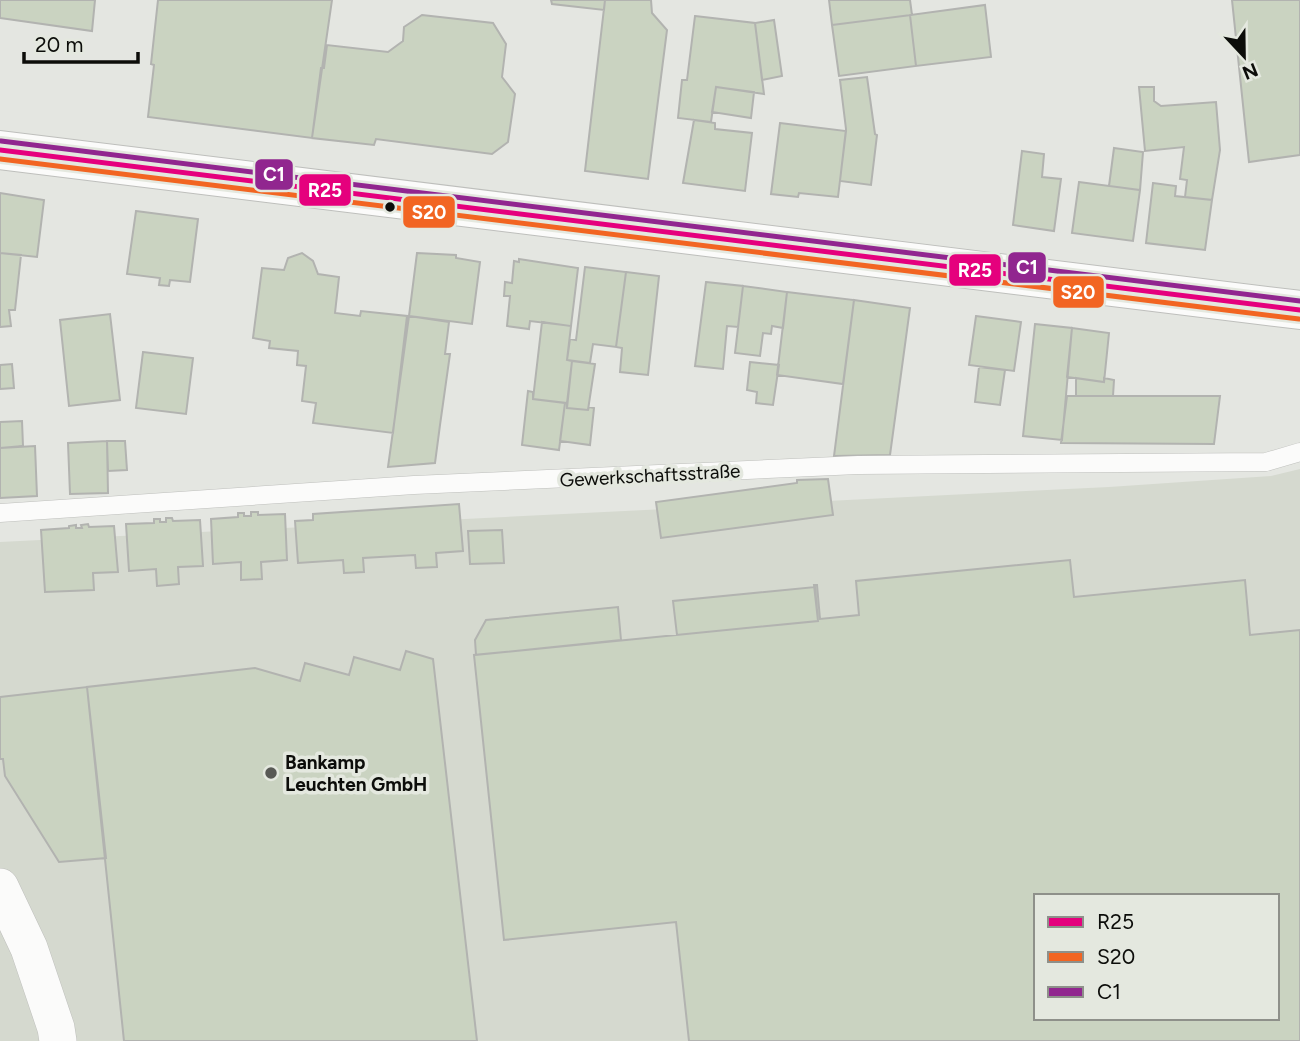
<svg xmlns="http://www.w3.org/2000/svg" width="1300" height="1041" font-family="Figtree,sans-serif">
<rect width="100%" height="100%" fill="#e4e6e1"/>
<path fill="#d5d9cf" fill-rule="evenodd" d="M1300 469V1041H0V542L1109 487 1271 476ZM1036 896H1277V1018H1036Z"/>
<path fill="#cad3c1" stroke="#b2b3b0" stroke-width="2" fill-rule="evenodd" d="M0 0H95L92 31 0 18Z
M158 0H332L312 138 148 117 154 65 151 64Z
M551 0H605L604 10 552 4Z
M605 0H651L652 13 667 30 648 179 585 171Z
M829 0H910L912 15 832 25Z
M1232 0H1300V155L1249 162Z
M985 5 991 57 916 66 910 15Z
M422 15 493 23 506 44 502 77 515 94 508 142 492 154 376 139 374 145 312 138 321 68H324L327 45 388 52 403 41 404 27Z
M910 15 916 66 839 76 832 25Z
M695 16 755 23 764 94 716 87 711 122 678 118 682 80H687Z
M774 20 782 76 762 80 755 23Z
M867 77 875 134 877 135 871 185 840 181 846 129 840 80Z
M716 87 754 92 751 118 712 112Z
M1139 87H1154V101L1161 106 1216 102 1220 150 1212 200 1185 197 1187 180 1180 179 1184 147 1145 151Z
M694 120 715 123V129L752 133 745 191 683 183Z
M780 123 846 131 838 197 799 193 798 197 771 194Z
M1114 148 1143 152 1140 190 1109 186Z
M1022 151 1044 154 1042 177 1061 179 1054 231 1013 225Z
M1079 182 1140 190 1133 241 1072 233Z
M1153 183 1176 186 1175 196 1212 200 1205 250 1146 243Z
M0 193 44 200 37 257 0 253Z
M136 211 198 219 190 282 170 280 169 286 159 285 160 278 127 274Z
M0 253 21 255 15 310H9L11 326 0 327Z
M302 253 313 261 318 274 339 277 335 313 360 316 361 311 407 316 393 433 313 423 316 403 302 401 306 366 297 365 298 351 269 348 270 341 253 338 262 268 284 270 288 258Z
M417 253 456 255V258L480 262 472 324 409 316Z
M519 259 578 268 571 326 530 321 529 329 507 326 510 296H504L505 282 512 283 514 261 519 262Z
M585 267 626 272 616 347 593 344 590 363 567 360 570 339 576 340Z
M626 272 659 276 648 375 620 372 622 348 616 347Z
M706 282 743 286 738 327 727 326 723 369 695 366Z
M743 286 787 292 783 328 772 326 771 334 763 333 760 356 735 353Z
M787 292 854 300 843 384 777 375Z
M854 300 910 308 890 455 834 456Z
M110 314 120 400 69 406 60 320Z
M409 316 449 322 445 354H450L440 425 435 463 388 467Z
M976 316 1021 322 1014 371 969 365Z
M542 322 571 326 567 360 572 361 567 403 533 399Z
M1035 324 1072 328 1062 440 1023 436Z
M1072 328 1109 333 1104 382 1067 377Z
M143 352 193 358 186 414 136 408Z
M572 361 595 364 588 410 567 408Z
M750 362 779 365 773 405 756 403 757 392 747 390Z
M12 364 14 388 0 389V365Z
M979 367 1005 370 1000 405 975 402Z
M1076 378 1104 382V378L1114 380 1113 396H1076Z
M528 391 533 392V399L565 403 559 450 522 445Z
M1067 396H1220L1214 444 1061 443Z
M565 403H567V408L588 410 589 407 594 408 590 445 560 441Z
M22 421 23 446 0 448V422Z
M107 441H125L127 470 108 471Z
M107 441 108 493 70 494 68 443Z
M35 446 37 496 0 498V448Z
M828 479 833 515 661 538 656 502 797 483V480Z
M459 504 463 551 436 553 437 567 416 568 415 555 363 558 364 572 344 573 343 560 298 563 295 521 313 520V514Z
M251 512H258V515L285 514 287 560 261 562 262 579 241 580V562L213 564 211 519 238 517V513H244V516H251Z
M166 518H172L173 521 200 520 203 566 178 567 179 584 157 586 156 569 129 571 126 524 154 523V519H160V522H166Z
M88 524 89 527 114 526 118 572 93 573 94 590 45 592 41 530 69 528V526L76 525V528H82L81 525Z
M502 530 504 563 470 564 468 531Z
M1070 560 1074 597 1245 580 1250 635 1300 630V1041H689L676 922 504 940 474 655 818 621 814 585H817L820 619 859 615 856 581ZM1036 896H1277V1018H1036Z
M815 587 818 621 677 635 673 601Z
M618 607 621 640 476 655 475 640 486 620Z
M406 651 433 659 477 1041H124L87 687 255 668 300 681 305 663 349 675 354 657 400 670Z
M87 687 106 858 59 862 5 776 3 759H0V697Z"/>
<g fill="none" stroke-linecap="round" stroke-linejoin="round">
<defs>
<path id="service" d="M0 513 414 485 858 465 1266 462 1300 452"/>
<path id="minor" d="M0 887 29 948 56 1028 58 1041"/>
<path id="tertiary" d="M0 150 1300 310"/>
</defs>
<use href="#service" stroke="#bebfbc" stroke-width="19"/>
<use href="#minor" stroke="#bebfbc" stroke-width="38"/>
<use href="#tertiary" stroke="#bebfbc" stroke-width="40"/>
<use href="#service" stroke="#fbfbfa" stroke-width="18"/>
<use href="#minor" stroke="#fbfbfa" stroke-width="37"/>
<use href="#tertiary" stroke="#fbfbfa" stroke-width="38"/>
<defs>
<path id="bus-1" d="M0 150 1300 310"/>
<path id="bus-2" d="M0 159 1299 319"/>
<path id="bus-3" d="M1 141 1300 301"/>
</defs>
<use href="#bus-1" stroke="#e4e8df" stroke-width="10"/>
<use href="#bus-2" stroke="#e4e8df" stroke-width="10"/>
<use href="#bus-3" stroke="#e4e8df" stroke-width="10"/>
<use href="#bus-1" stroke="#e5007d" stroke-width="5"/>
<use href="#bus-2" stroke="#f26522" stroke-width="5"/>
<use href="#bus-3" stroke="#91268f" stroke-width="5"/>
</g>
<circle fill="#0c0d0a" stroke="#e4e8df" stroke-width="2.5" cx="390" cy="207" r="6"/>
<circle fill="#585955" stroke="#e4e8df" stroke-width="2.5" cx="271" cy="773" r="7"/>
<g text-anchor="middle" stroke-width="7" stroke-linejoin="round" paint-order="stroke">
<g font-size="19" fill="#0c0d0a" stroke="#e4e8df">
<text transform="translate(650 475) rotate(-3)" y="7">Gewerkschaftsstraße</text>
</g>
<g font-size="19" font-weight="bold" fill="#0c0d0a" stroke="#e4e8df" text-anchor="start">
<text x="285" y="769">Bankamp<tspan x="285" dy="22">Leuchten GmbH</tspan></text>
</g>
</g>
<g stroke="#e4e8df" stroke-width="2.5">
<rect x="254" y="158" width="40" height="33" rx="7" fill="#91268f"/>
<rect x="298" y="173" width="54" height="34" rx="7" fill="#e5007d"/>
<rect x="402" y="195" width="54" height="34" rx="7" fill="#f26522"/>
<rect x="1007" y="251" width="40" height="33" rx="7" fill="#91268f"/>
<rect x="948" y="253" width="54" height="34" rx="7" fill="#e5007d"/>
<rect x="1052" y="275" width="53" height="34" rx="7" fill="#f26522"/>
</g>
<g font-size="19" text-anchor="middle" font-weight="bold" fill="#fff">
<text x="274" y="181">C1</text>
<text x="325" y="197">R25</text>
<text x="429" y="219">S20</text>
<text x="1027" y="274">C1</text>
<text x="975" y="277">R25</text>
<text x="1078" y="299">S20</text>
</g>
<rect x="1034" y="894" width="245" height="126" fill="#e4e8df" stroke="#8e908a" stroke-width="2"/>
<rect x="1048" y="917" width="35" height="10" fill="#e5007d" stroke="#8e908a" stroke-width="2"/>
<text x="1097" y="929" font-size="21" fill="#0c0d0a">R25</text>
<rect x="1048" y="952" width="35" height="10" fill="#f26522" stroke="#8e908a" stroke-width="2"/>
<text x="1097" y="964" font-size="21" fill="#0c0d0a">S20</text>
<rect x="1048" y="987" width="35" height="10" fill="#91268f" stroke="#8e908a" stroke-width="2"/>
<text x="1097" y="999" font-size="21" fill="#0c0d0a">C1</text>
<g transform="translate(1244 56) rotate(158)" stroke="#e4e8df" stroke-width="5" paint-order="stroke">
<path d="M0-5L12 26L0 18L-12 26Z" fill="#0c0d0a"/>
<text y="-10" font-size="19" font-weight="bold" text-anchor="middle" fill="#0c0d0a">N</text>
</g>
<path d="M24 52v10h114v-10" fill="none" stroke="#0c0d0a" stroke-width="3.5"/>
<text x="35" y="52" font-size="21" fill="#0c0d0a" stroke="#e4e8df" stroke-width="5" paint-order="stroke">20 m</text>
</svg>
